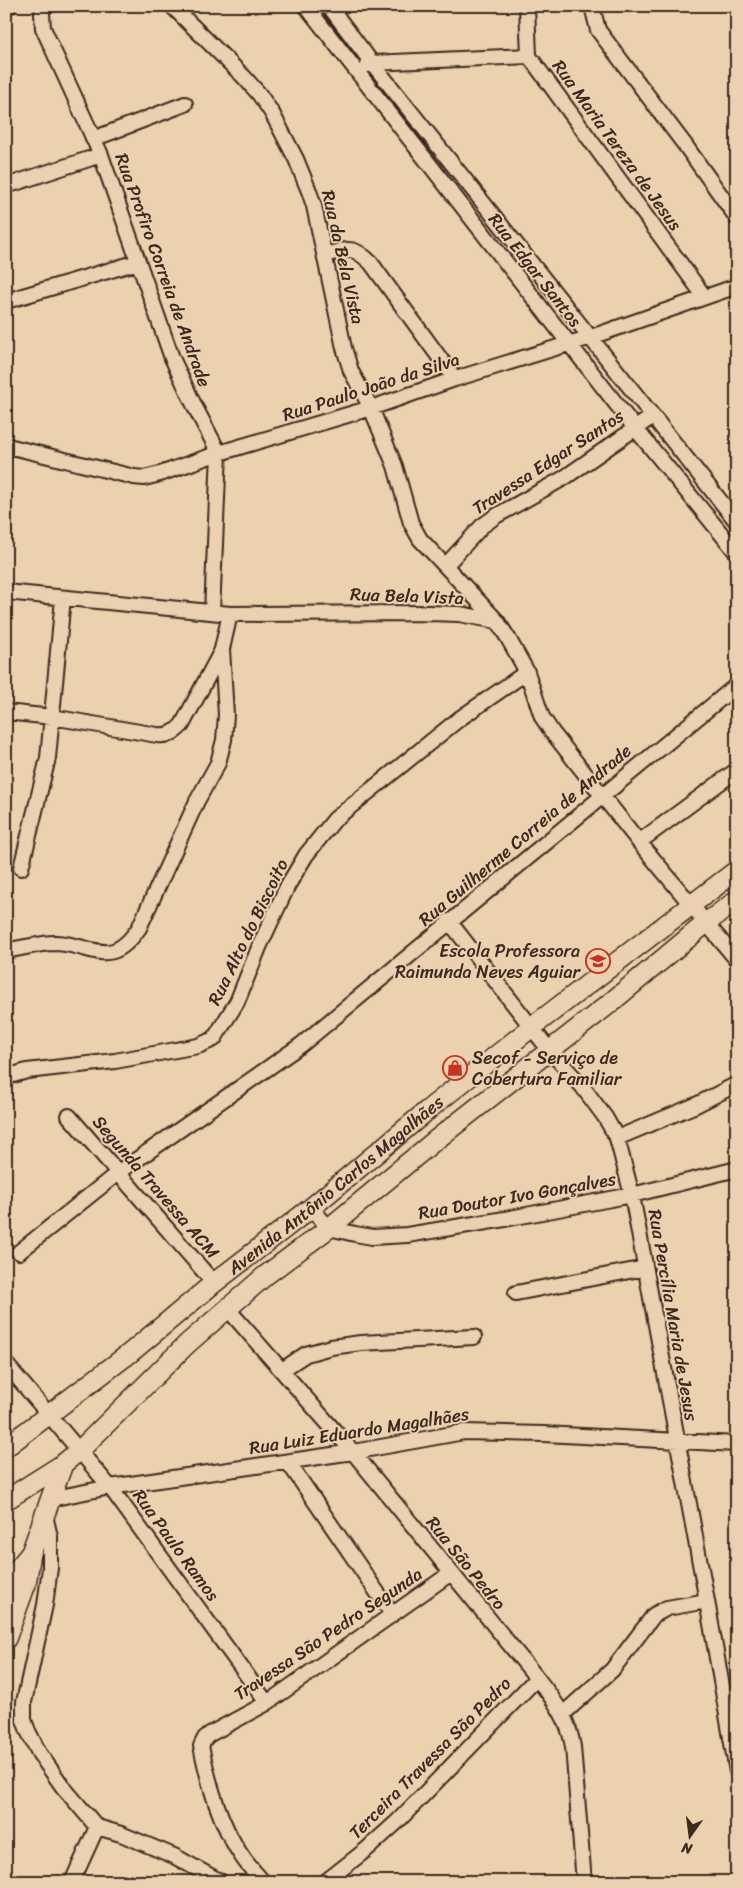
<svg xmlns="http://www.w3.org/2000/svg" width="743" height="1888" font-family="Sriracha,sans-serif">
<rect width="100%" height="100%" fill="#ebd1ad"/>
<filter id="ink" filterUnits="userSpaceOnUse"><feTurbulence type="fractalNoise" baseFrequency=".02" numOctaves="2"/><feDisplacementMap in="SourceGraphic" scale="10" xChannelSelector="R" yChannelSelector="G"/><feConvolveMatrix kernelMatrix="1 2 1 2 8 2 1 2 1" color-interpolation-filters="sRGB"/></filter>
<g filter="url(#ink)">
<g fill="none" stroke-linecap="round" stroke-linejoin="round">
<defs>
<path id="minor" d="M43 6 42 14 43 28 101 155 172 358 195 407 219 453 212 612
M172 6 244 77 259 94 272 113 296 159 309 191 314 206 344 348 351 371 371 408 395 466 411 523 420 539 497 621 508 638 527 672 542 717 552 732 639 842 737 960
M306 6 635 428 737 553
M329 6 372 63 737 522
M527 6 529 56 704 296
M592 6 598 30 685 145 737 218
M6 7 9 6
M368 65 372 63 529 56
M93 139 185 104
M6 186 101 155
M325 255C348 249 353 245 371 263L455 379
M6 301 138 262
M6 451 12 447 134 477 144 478 160 474 219 453 371 408 455 379 591 337 737 286
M446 565 482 526 496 516 564 478 653 416
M6 592 230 614 429 613 459 614 497 621
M6 712 52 717 157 735C169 736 174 733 182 725L222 650
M639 842 737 770
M21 868 48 758 63 598
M449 921 550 1051 582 1086 605 1117 617 1138 632 1195 707 1601 737 1772
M6 951C22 948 40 943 56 943 95 945 110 970 139 928L197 801 218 763 224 740 226 715 222 649 230 614
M6 1077 27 1071 115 1061 198 1046 214 1039 237 1002 260 945 288 885 306 855 335 819 459 719 527 672
M69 1116 214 1283
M617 1138 696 1105 737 1084
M311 1208 329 1228 355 1234 372 1237 407 1235 505 1219 632 1195 737 1169
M19 1252 119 1172 301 1045 737 685
M516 1293 645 1268
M227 1308 353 1452 537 1678C554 1700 569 1719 573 1747L584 1882
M6 1364 110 1487 267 1703
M282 1370 306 1354 331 1347 361 1343 474 1337
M288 1462 392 1614
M50 1499 110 1487 353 1452 464 1432 544 1434 737 1444
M45 1515 50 1537V1568L45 1605 24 1702V1720L28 1731 39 1753 63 1787 97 1827 121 1834 174 1856 221 1882
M563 1714 612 1670 654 1615 667 1608 707 1601
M72 1882 97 1827
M263 1882C257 1874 249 1867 243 1858 220 1825 209 1785 201 1746L205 1738 210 1734 267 1703 291 1686 451 1573
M325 1882 367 1849 397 1822 537 1678"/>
<g id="secondary">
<path id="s1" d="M6 1447 130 1353 214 1283 311 1208 429 1109 532 1027 737 870"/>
<path d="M6 1500 63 1464 80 1450 187 1344 266 1275 329 1228 432 1143 609 1004 706 923 737 900"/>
<path d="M6 1592 16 1571 30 1554"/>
<path d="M6 1639 26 1584 31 1553 63 1464"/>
</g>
</defs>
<use href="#minor" stroke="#3b2a1e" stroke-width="18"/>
<use href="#secondary" stroke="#3b2a1e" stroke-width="22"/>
<use href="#minor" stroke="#ebd1b2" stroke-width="14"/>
<use href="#secondary" stroke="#ebd1b2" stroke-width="19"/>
</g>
</g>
<defs>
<symbol id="school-ring" viewBox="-11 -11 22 22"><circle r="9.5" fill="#ebd1b2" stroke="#c8321e" stroke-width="1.5"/><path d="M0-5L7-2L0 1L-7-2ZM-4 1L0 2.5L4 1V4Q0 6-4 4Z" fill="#c8321e"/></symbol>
<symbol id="shop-ring" viewBox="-11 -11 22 22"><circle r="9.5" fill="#ebd1b2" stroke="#c8321e" stroke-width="1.5"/><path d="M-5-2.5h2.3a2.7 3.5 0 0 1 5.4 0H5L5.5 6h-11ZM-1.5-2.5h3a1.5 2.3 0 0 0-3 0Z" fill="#c8321e"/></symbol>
</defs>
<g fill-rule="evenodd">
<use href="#school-ring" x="584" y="947" width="28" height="28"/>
<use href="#shop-ring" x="441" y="1054" width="28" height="28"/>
</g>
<g text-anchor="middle" stroke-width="4" stroke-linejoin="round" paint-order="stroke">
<g font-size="18" fill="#3b2a1e" stroke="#ebd1b2">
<text transform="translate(617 145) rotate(54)" y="6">Rua Maria Tereza de Jesus</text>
<text transform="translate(343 257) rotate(77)" y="6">Rua da Bela Vista</text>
<text transform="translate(163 270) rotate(70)" y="6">Rua Profiro Correia de Andrade</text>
<text transform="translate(535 270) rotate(52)" y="6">Rua Edgar Santos</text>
<text transform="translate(371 387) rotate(-18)" y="6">Rua Paulo João da Silva</text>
<text transform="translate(548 462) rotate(-33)" y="6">Travessa Edgar Santos</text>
<text transform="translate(407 596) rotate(2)" y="6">Rua Bela Vista</text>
<text transform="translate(525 835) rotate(-40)" y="6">Rua Guilherme Correia de Andrade</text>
<text transform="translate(248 932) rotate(-64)" y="6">Rua Alto do Biscoito</text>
<text dy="6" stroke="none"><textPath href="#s1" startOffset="421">Avenida Antônio Carlos Magalhães</textPath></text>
<text transform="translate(156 1187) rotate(49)" y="6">Segunda Travessa ACM</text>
<text transform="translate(517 1196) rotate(-10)" y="6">Rua Doutor Ivo Gonçalves</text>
<text transform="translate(673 1315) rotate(80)" y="6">Rua Percília Maria de Jesus</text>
<text transform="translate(359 1431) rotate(-9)" y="6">Rua Luiz Eduardo Magalhães</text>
<text transform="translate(176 1545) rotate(54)" y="6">Rua Paulo Ramos</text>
<text transform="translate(466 1563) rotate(51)" y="6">Rua São Pedro</text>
<text transform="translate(328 1634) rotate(-34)" y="6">Travessa São Pedro Segunda</text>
<text transform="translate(430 1758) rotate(-45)" y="6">Terceira Travessa São Pedro</text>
</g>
<g font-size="18" fill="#3b2a1e" stroke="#ebd1b2" text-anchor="end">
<text x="580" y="957">Escola Professora<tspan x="580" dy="21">Raimunda Neves Aguiar</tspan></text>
<text x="472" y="1064" text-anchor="start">Secof - Serviço de<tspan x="472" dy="21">Cobertura Familiar</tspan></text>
</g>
</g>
<rect width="743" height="1888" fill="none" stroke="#ebd1b2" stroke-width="25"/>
<rect x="12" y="12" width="718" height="1863" fill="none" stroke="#3b2a1e" stroke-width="2" filter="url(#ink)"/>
<g transform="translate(690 1836) rotate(194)" stroke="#ebd1b2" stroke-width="4" paint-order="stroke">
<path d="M0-4L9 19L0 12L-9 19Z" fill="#3b2a1e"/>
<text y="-8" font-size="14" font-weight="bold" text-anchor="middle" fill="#3b2a1e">N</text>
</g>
</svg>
